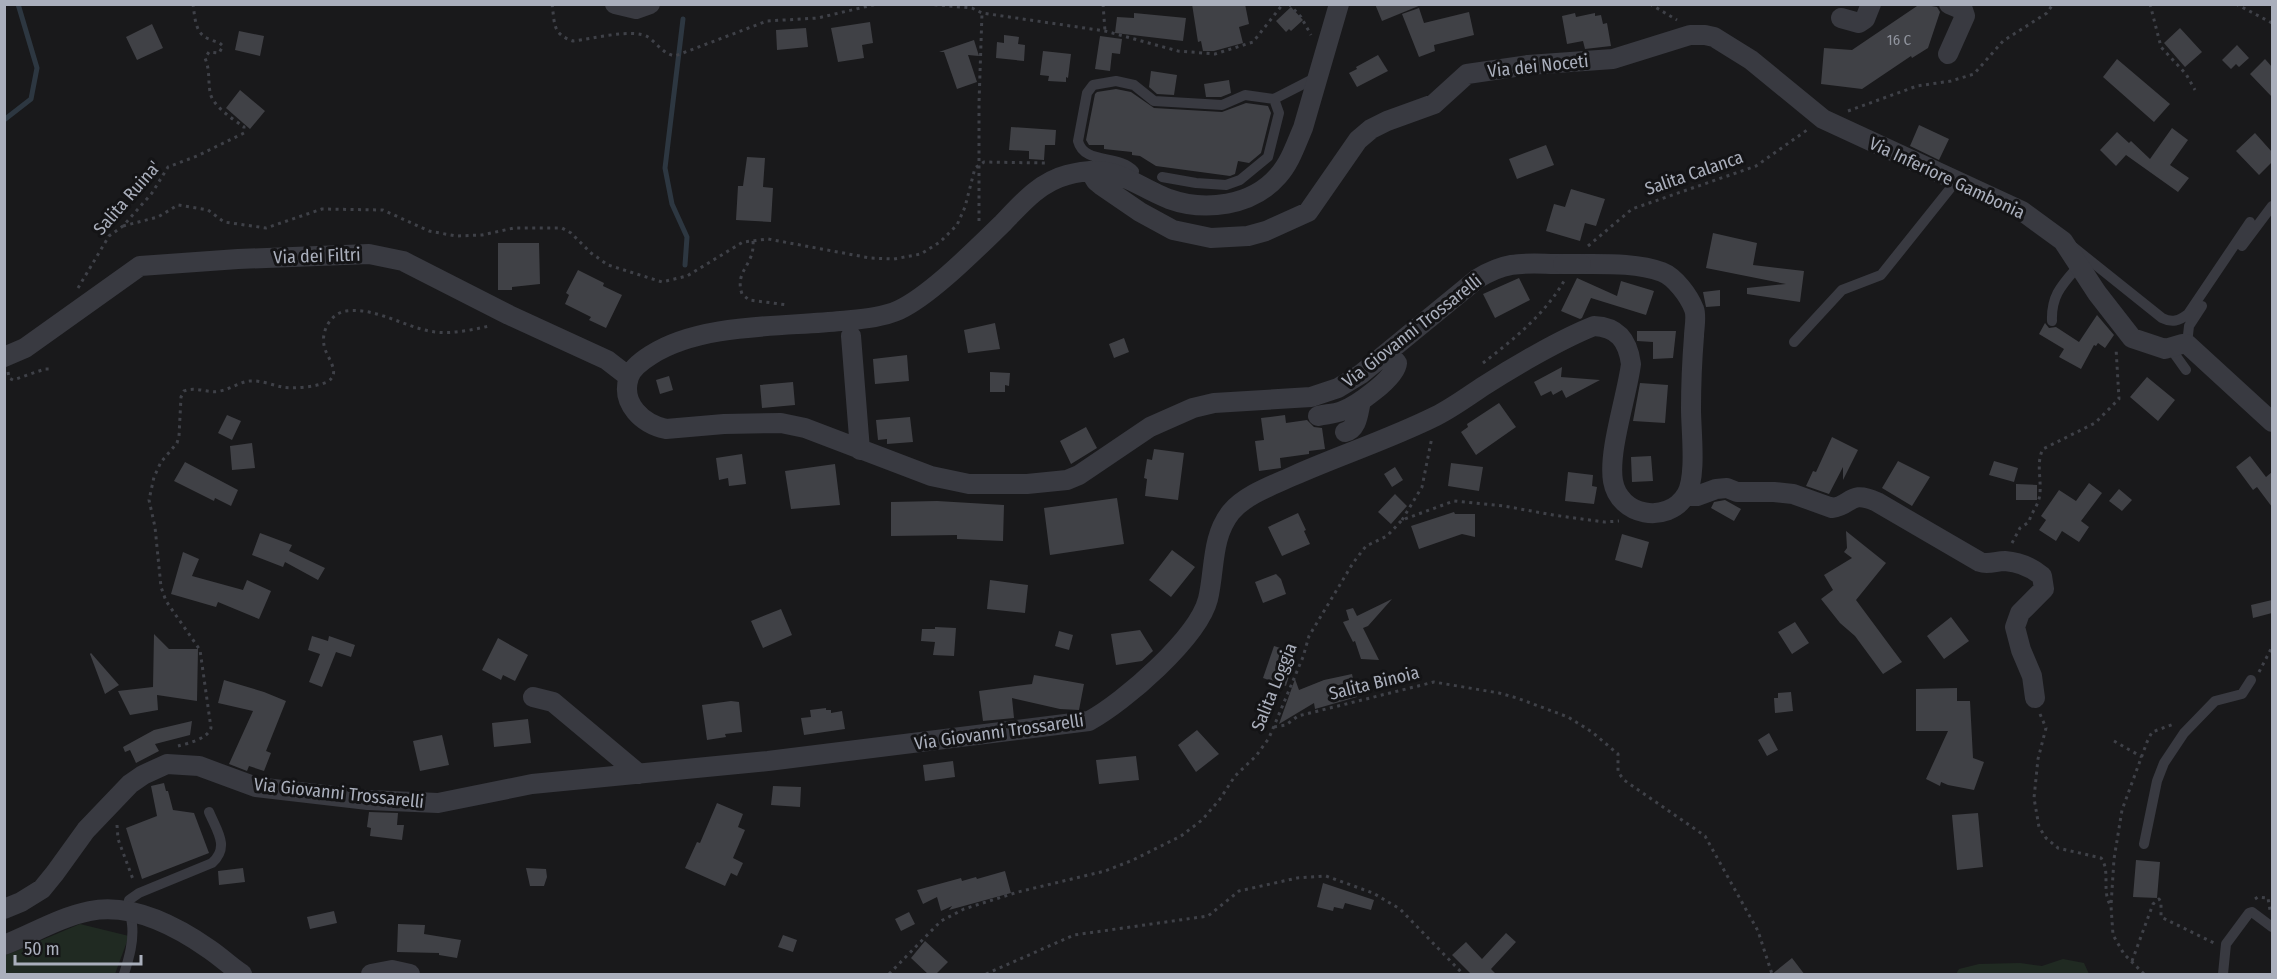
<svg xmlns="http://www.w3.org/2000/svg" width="2277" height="979" font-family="'Fira Sans Condensed',sans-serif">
<rect width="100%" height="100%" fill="#19191b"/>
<path fill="#202a22" d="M80 924 129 936 115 974H5L4 956Z
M2063 959 2084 963 2089 974H1956L1959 969 1979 964 2020 963 2042 966Z"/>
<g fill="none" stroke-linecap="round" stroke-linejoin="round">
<path stroke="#2d3741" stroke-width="5" d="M683 19 665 168 672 204 687 237 685 265
M4 120 31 99 37 68 18 4"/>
</g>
<path fill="#404146" d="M1192 4H1245L1249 24 1239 27 1243 43 1214 51H1203L1201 41 1198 42Z
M1375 4H1421V5L1382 21Z
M1920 4 1937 7 1940 12 1928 48 1912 58 1911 56 1862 89 1821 84 1824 48 1852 50Z
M1291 7 1303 20 1291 31 1289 29 1286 32 1276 21Z
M1419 8 1424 23 1469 12 1474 35 1434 45 1435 51 1419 57 1402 14Z
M1134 13 1186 18 1183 41 1115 33 1117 17 1134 18Z
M1575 13 1576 17 1595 13V16L1601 15 1603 24 1607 23 1611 46 1585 49 1583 41 1567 44 1562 16Z
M870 22 873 43 862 45 864 58 838 62 831 28Z
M152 24 163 48 137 60 126 37Z
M806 28 808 47 777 50 776 30Z
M2180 28 2202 52 2185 67 2164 43Z
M239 31 264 36 260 56 235 50Z
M1004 35 1019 37 1018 44 1025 45 1024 61 996 58 997 42 1004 43Z
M1100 36 1122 39 1120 54 1112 53 1110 71 1095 69Z
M974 40 979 56 968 55 977 82 957 89 944 52H939Z
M2237 45 2249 58 2239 67 2236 64 2231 69 2222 60Z
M1043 51 1071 54 1068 78 1066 77V82L1048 81 1049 76 1040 75Z
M1378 55 1388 71 1357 87 1349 73 1357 69 1356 67Z
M2117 59 2170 104 2154 122 2103 77Z
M2265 59 2272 67V97L2250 74Z
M1151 71 1177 75 1174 95 1157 94 1149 87Z
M1229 80 1231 93 1221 97H1206L1204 84Z
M1116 89 1131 92 1154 108 1222 112 1246 103 1268 106 1271 113 1261 153 1249 163 1238 161 1235 174 1230 176 1156 166 1140 156 1132 155V152L1104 149V145H1089L1086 140 1095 94 1097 92Z
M240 90 265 111 250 129 226 108Z
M1919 125 1949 139 1939 160 1910 146Z
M1011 127 1056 130 1055 145H1045L1044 160 1029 159V151L1009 150Z
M2172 128 2188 140 2170 165 2189 178 2178 192 2126 155 2116 166 2100 150 2117 132 2129 143 2131 141 2150 159Z
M2255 133 2272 152V162L2259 175 2236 151Z
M1546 145 1554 165 1517 179 1509 159Z
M747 157 765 158 763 187 773 188 771 222 736 220 738 186H743Z
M1571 189 1605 199 1596 226 1585 223 1580 241 1546 231 1554 204 1565 207Z
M1713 233 1757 243 1753 265 1804 271 1800 302 1747 294V288L1786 284 1706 268Z
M498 243H539L540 284 512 287V290H498Z
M578 270 604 283 603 286 622 295 606 328 589 320 591 317 565 304 569 295 566 293Z
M1519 278 1530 300 1495 318 1483 294Z
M1577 278 1617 296 1621 281 1654 291 1646 315 1591 298 1582 318 1580 319 1561 311Z
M1720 290V306L1706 307 1703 292Z
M2097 315 2114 335 2105 348 2098 343 2096 346 2094 345 2081 369 2059 357 2064 349 2039 334 2045 323 2049 328 2056 327 2079 342Z
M995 323 1000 349 968 353 964 330Z
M1637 331H1676L1673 358 1653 359V342L1637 341Z
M1124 338 1129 352 1114 358 1109 344Z
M907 355 909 381 875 384 873 359Z
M1562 367 1561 377 1600 380 1566 398 1562 390 1553 395 1551 391 1541 396 1534 382Z
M990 372 1010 373 1009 386 1005 385V392H990Z
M669 376 673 390 660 394 656 380Z
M2147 377 2175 400 2158 421 2130 397Z
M793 382 795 405 762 408 760 385Z
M1640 383 1668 385 1665 423 1633 421Z
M1499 403 1516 427 1476 455 1461 432 1468 427 1467 424Z
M227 415 241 421 232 440 218 433Z
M1285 415 1286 423 1307 420 1314 427 1322 428 1325 449 1309 451V454L1280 458 1281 468 1259 471 1255 441 1264 440 1261 418Z
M910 417 913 442 887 444V439L878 440 876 420Z
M1086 427 1097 448 1071 464 1060 441Z
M1832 437 1858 450 1843 480V467L1829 494 1806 486 1813 471 1816 472Z
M252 443 255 468 232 470 230 446Z
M1154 449 1184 453 1178 500 1145 496 1147 479 1144 478 1147 459 1152 460Z
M742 454 746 484 729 486 728 478 719 480 716 458Z
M1651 456 1653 481 1632 482 1631 457Z
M2250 456 2266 477 2272 472V507L2257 487 2253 490 2236 467Z
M1898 461 1930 477 1912 506 1882 488Z
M1994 461 2018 468 2014 482 1989 475Z
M185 462 238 490 231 506 215 498 214 501 174 481Z
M1451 463 1483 467 1479 491 1448 486Z
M835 464 840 505 791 509 785 471Z
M1395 467 1403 480 1392 487 1384 474Z
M1568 472 1593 475 1592 486 1597 487 1594 504 1565 501Z
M2089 483 2102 493 2081 521 2089 527 2079 542 2062 531 2056 541 2039 530 2046 520 2041 516 2059 490 2076 501Z
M2016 484 2037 485V500H2016Z
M2119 489 2132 500 2122 511 2109 501Z
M1395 494 1407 506 1391 524 1378 512Z
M1117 498 1124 544 1050 555 1044 508Z
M1725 500 1741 509 1734 521 1711 508 1714 502Z
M937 501 1004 505 1003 541 957 539V535L891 536V502Z
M1454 512 1455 514H1475V537L1462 534 1419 549 1411 526Z
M1298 513 1306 530 1304 531 1310 544 1282 556 1268 527Z
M1846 531 1886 563 1856 600 1902 662 1883 674 1855 636 1840 623 1821 599 1833 590 1824 575 1852 558 1844 552 1847 548Z
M260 533 292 545 289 551 325 568 318 580 285 562 283 567 252 555Z
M1622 534 1649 542 1642 568 1615 560Z
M1172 550 1195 567 1171 597 1149 580Z
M183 552 199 559 192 576 243 590 247 580 271 591 259 619 218 602 216 607 171 594Z
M1276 574 1281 579 1286 594 1263 603 1255 582Z
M990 580 1028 585 1025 613 987 609Z
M1392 599 1368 626 1363 628 1379 660 1361 659 1355 641 1353 642 1343 622 1349 620 1346 610 1353 608 1357 616Z
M2272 600V613L2253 618 2251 605Z
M781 609 792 635 763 648 751 621Z
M1951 617 1969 641 1944 659 1927 636Z
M1795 622 1809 643 1792 654 1778 632Z
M935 627 956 628 954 656 933 655 935 642 921 641 922 629H935Z
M1140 630 1153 651 1142 661 1116 665 1111 634Z
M1059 631 1073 635 1069 650 1055 646Z
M154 634 169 649H198L197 701 157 695 158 710 130 715 118 691 153 687Z
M312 636 328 641 329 636 355 645 351 657 336 652 322 687 309 682 320 654 308 650Z
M498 638 528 655 515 681 503 675 501 680 482 670Z
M1274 646 1296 653 1286 686 1263 678Z
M91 653 119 685 105 694 90 654Z
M1352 674 1357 697 1315 709 1314 703 1279 724 1295 679 1299 690 1324 680Z
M1034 675 1084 684 1079 710 1060 709 1012 698 1014 718 983 721 979 691 1032 684Z
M224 680 264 692 286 701 266 751 271 753 264 771 249 766 247 771 229 764 253 711 218 703Z
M1957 688V701H1970L1973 758 1984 762 1974 790 1948 785 1941 782 1940 786 1926 779 1948 731H1916V689Z
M1791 692 1793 711 1775 713 1774 698H1778V693Z
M731 701 739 702 742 732 725 734 726 737 707 740 702 705Z
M826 708V710H831V713L842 711 845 729 804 735 801 718 811 717 810 710Z
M528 719 531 743 494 747 492 723Z
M192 721 190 735 155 744 159 751 136 763 130 750 125 752 123 747 154 730Z
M1197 730 1219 754 1196 772 1178 745Z
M1769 733 1778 750 1767 756 1758 740Z
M442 735 449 765 420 771 413 741Z
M1136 756 1139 780 1099 784 1096 760Z
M953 761 955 777 925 781 923 765Z
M164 783 166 791H168L173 810 194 813 209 853 142 879 126 828 157 816 151 786Z
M773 786 801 787 800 807 771 805Z
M717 803 743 814 738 827 745 830 733 858 743 863 737 876 731 873 725 886 685 868 697 842 700 843Z
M369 812 398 813 397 825H404L402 840 370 836 371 828 367 827Z
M1978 813 1983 867 1957 870 1952 815Z
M2136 860 2160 862 2157 898 2133 897Z
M243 868 245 882 219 885 218 871Z
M526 868 546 869 547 877 544 886H530Z
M1005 871 1011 893 949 910 952 906 941 911 937 897 923 904 917 890 961 878 962 881 976 877 977 879Z
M1323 883 1374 900 1371 910 1345 903 1343 909 1334 907 1333 911 1317 907Z
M334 911 337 923 310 929 307 917Z
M909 912 915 924 901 931 895 919Z
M398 924 425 925 424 934 461 940 457 958 439 955V953L397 952Z
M1506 933 1516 942 1491 969 1497 975H1468L1470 973 1452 955 1466 942 1482 959Z
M783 935 797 940 793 952 778 947Z
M925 941 948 962 935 975H929L911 958Z
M1792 958 1805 975H1771Z"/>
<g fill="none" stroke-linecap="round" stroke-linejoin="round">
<path stroke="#3f4148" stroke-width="3" stroke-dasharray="3 4.5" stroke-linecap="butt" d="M552 4C555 24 552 34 573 41 591 39 633 28 648 37 657 43 663 54 675 56L767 21 818 18 877 4
M927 4 972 8 982 13 1105 31 1178 51 1215 54 1253 42 1283 4
M1103 4 1105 31
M1289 4 1301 17 1311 35
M1650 4 1677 20
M2150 4 2161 47 2186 74 2195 90
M2236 4 2272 23
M1848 111 1917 86 1951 81 1974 74 2003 41 2047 13 2053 4
M979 221V103L982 13
M123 226 158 217 178 205 208 210 224 222 266 228 322 209 383 210 429 231 456 236 482 235 514 228H562L571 233 591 253 608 265 662 282 687 276 743 242 768 239 870 258 894 259 921 254 940 242 957 225 965 207 975 168 984 162 1045 163
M753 241C755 266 734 270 742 294L749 300 788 305
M1588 246 1632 209 1756 166 1807 130
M78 288 109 236 123 226 152 193 168 167 197 156 244 133V127C233 119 212 106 210 92 208 80 210 70 205 58L209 52 219 53 223 46C218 41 215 42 209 39 195 34 195 18 193 4
M1483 363C1513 340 1545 314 1564 281
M8 372 9 378 13 380 45 369H53
M1402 520 1422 487 1432 437
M2012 543 2020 528 2029 522C2031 513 2037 507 2039 499 2043 483 2035 464 2043 449L2095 423 2119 399 2116 348
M2259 672 2272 647
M2040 714 2046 728 2038 759 2034 798 2039 827 2046 838 2058 848 2101 858C2111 871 2101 892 2111 906
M1274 727 1286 725 1298 716 1434 682 1499 693 1517 698 1568 717 1592 732 1618 754V772L1624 780 1705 836 1758 931 1772 974
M2114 741 2142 757
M178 746C189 743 207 739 211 728L200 650 166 601 161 587 155 527 149 500 154 477 161 462 177 443 179 436 181 397 184 391C196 386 209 394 220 391 231 389 239 382 250 381 260 380 272 385 282 387 293 389 316 387 327 382 343 373 325 356 324 345 321 331 331 313 346 311 377 307 405 328 435 332 453 334 472 330 489 326
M117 825 118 839 134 882
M2255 899 2258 897 2268 898 2270 910
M2132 961 2153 904 2159 899 2161 902V917L2214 943
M889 974 941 921 964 909 1018 892 1105 871 1133 860 1181 836 1202 820 1220 799 1235 776 1256 756 1269 738 1303 657 1309 636 1353 563 1366 546 1387 536 1402 520 1454 501 1504 506 1553 515 1604 522 1619 521
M986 974 1074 935 1208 916 1239 891 1297 878 1326 876 1373 893 1400 909 1463 974
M2144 974 2124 954 2113 935 2111 906 2114 859 2122 810 2147 742 2152 732 2174 724"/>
<path stroke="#393a41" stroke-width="10" d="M1274 99 1317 77
M1132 181 1134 171C1119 154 1084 165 1078 141L1087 93 1093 85 1116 81 1134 85 1154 101 1222 105 1245 95 1274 99 1279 113 1268 157 1240 180 1226 185 1196 183 1162 177
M2072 246 2162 318C2172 323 2179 321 2188 314L2250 222
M2242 246 2272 206
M2052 321C2051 294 2063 284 2080 264
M1794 342 1842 290 1881 275 1957 180
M2187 344 2189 326 2202 306
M2171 349 2186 370
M2144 844 2157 781 2164 763 2184 733 2215 701 2242 694 2251 680
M124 974C129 958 134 941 132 924 131 914 127 912 129 900L139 893 212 863C230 847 217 831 209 812
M2223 974 2226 944 2249 913 2252 912 2272 927"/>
<path stroke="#393a41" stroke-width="20" d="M615 4 636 9 650 4
M1339 4 1303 128C1296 144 1290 163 1278 176 1252 206 1205 212 1169 199 1129 183 1115 162 1067 175 1040 182 1022 203 1003 223 977 248 931 295 899 310 881 318 860 319 841 321 782 327 701 323 651 355 643 360 632 368 629 377 620 404 643 424 666 429L724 424 781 423 805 428 931 476 969 484H1027L1067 480 1079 475 1150 427 1193 408 1214 403 1311 397 1338 388 1361 374 1477 279C1509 259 1527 264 1563 264
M1841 18 1859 23 1865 19 1871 4
M1948 54 1965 16 1963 10 1949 4
M1090 171 1096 181 1102 186 1140 212 1173 230 1211 238 1248 236 1266 231 1308 212 1358 140 1371 129 1387 121 1434 104 1467 74 1528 65 1613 59 1690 35H1705L1714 37 1751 60 1823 119 2022 211 2063 241 2097 293 2132 338 2165 349 2182 344H2187L2272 422
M851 336 860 450
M4 357 25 348 140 266 238 259 369 254 403 261 509 315 607 360 629 377
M1318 416C1326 414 1334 414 1342 411 1356 406 1396 378 1397 363L1388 352
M1345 432C1358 429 1358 413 1361 401
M1685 496H1697L1716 489 1727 488 1737 492H1774L1793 494 1832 508C1852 506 1849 489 1877 502L1980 562C1988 565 1996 561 2005 561 2019 562 2031 567 2042 576L2044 589 2020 613 2015 627 2021 650 2032 676 2035 698
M533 697 553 702 639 774
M4 909 21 902 42 889 55 873 86 830 130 784 143 775 167 764 199 766 256 787 368 800 438 803 532 784 768 761 1089 721C1124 702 1198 638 1208 599 1215 570 1211 537 1231 512 1245 495 1273 485 1293 476 1340 455 1390 439 1436 416 1452 408 1467 397 1482 387 1513 367 1561 339 1594 326 1618 327 1628 341 1631 364 1627 396 1608 451 1613 481 1619 516 1667 525 1686 495 1697 477 1691 431 1691 409 1691 385 1692 361 1694 336 1694 329 1697 316 1694 309 1689 296 1675 277 1662 272 1638 263 1606 264 1581 264
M4 945C32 934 60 917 90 911 131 903 176 926 209 949 221 957 231 967 242 974
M371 974 392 970 410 974"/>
<path stroke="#393a41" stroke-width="20" d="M1563 264H1581"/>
</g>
<g text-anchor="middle" stroke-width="6" stroke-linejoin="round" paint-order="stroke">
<g font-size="15" fill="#90949e">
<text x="1899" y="45">16 C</text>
</g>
<g font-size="18" fill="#aaafbc" stroke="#141416">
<text transform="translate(1538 66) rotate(-6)" y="6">Via dei Noceti</text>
<text transform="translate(1694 173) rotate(-19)" y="6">Salita Calanca</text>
<text transform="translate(1947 178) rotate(25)" y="6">Via Inferiore Gambonia</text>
<text transform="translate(127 198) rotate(-49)" y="6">Salita Ruina'</text>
<text transform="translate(317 256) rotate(-2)" y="6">Via dei Filtri</text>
<text transform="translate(1412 331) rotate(-38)" y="6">Via Giovanni Trossarelli</text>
<text transform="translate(1374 683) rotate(-14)" y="6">Salita Binoia</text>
<text transform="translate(1274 687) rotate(-68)" y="6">Salita Loggia</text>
<text transform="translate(999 732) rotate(-8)" y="6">Via Giovanni Trossarelli</text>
<text transform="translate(339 793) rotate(6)" y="6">Via Giovanni Trossarelli</text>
</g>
</g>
<rect width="2277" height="979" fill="none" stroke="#aaafbc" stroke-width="12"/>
<path d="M15 955v9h126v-9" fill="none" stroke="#aaafbc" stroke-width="3"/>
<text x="24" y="955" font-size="18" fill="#aaafbc" stroke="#141416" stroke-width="4.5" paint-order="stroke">50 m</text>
</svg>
